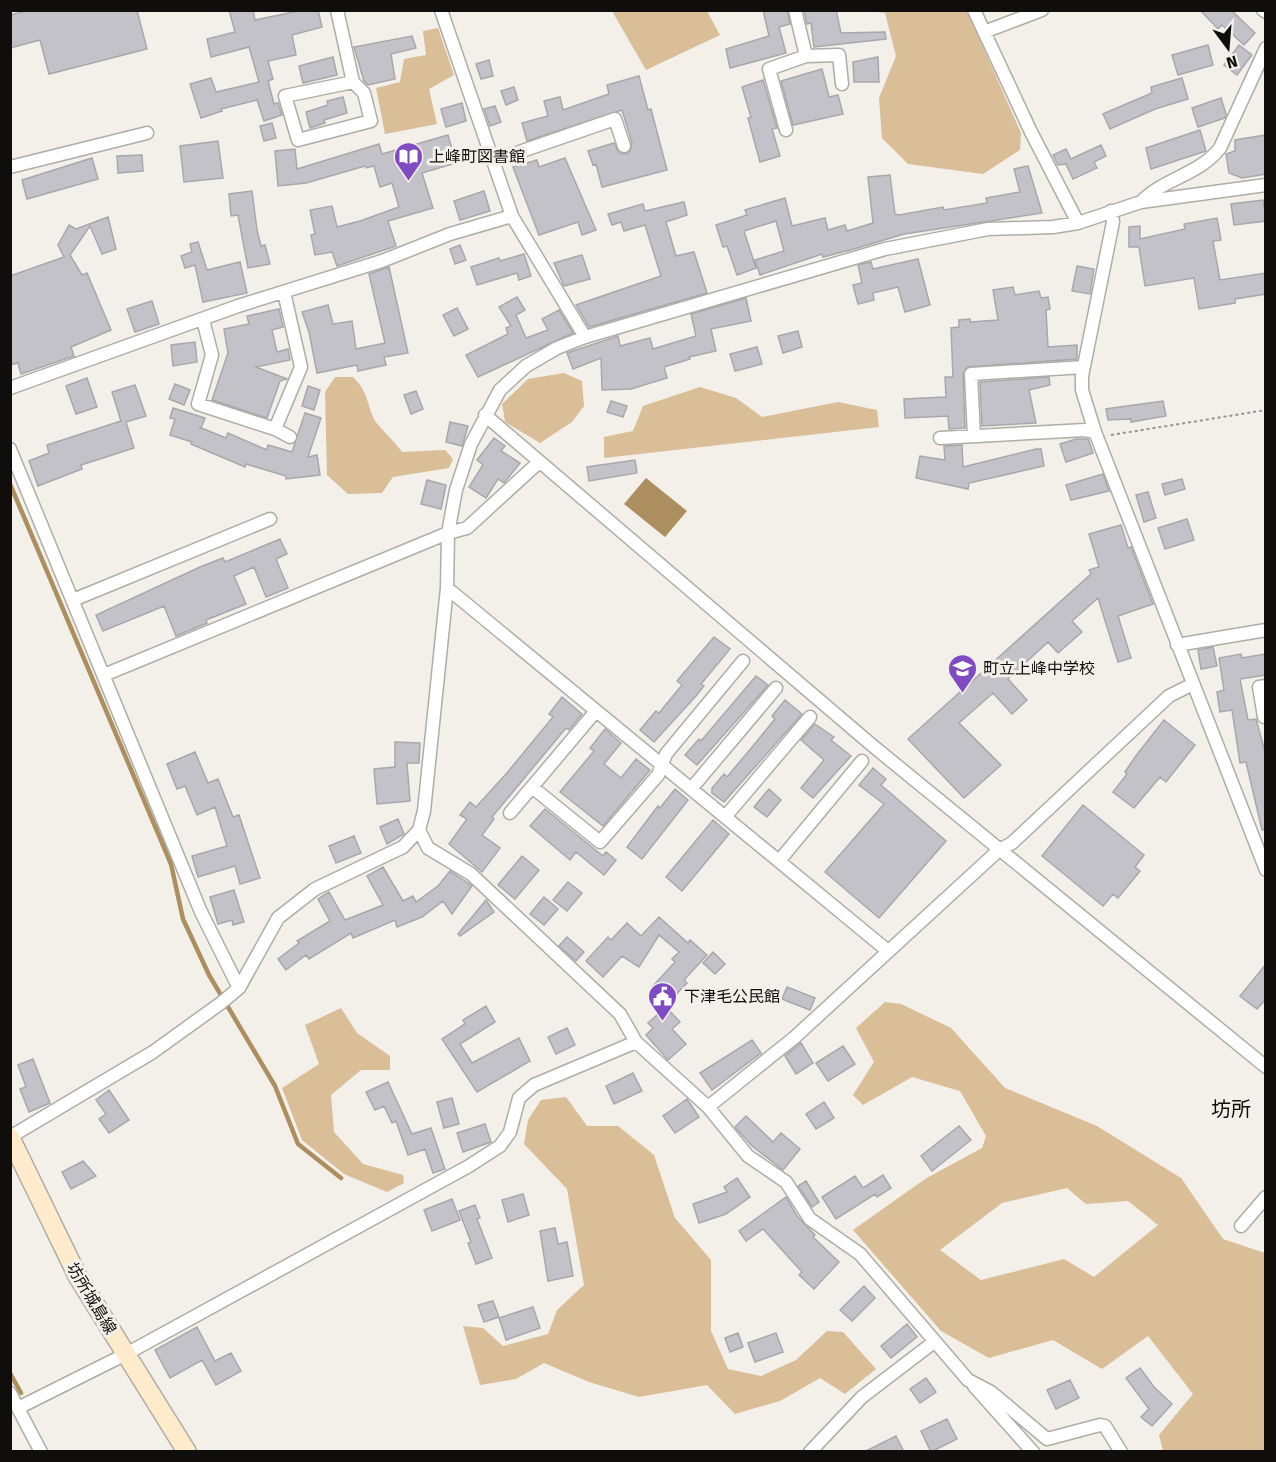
<svg xmlns="http://www.w3.org/2000/svg" width="1276" height="1462" font-family="'Fira Sans','Noto Sans JP',sans-serif">
<rect width="100%" height="100%" fill="#f3efe9"/>
<path fill="#d9be97" fill-rule="evenodd" d="M612 11H707L720 35 646 70Z
M871 11H967L1021 133 1020 150 983 174 908 164 882 138 879 98 896 56 885 13Z
M438 28 454 75 429 89 437 124 385 134 376 88 400 82 404 59 426 55 423 31Z
M564 373 582 381 584 406 572 422 540 443 505 422 502 404 528 379Z
M335 377H353C368 392 366 401 374 419 376 424 397 444 402 452L445 450 453 459 449 468 393 477 382 493 348 494 327 475 325 392Z
M700 387 736 398 762 417 838 402 877 410 879 427 604 458V437L633 431 643 406Z
M885 1002 901 1004 951 1028 1005 1088 1097 1126 1181 1178 1223 1239 1265 1253V1451H1163L1159 1435 1193 1394 1148 1336 1102 1369 1053 1340 989 1358 941 1331 853 1230 925 1179 982 1148 986 1136 960 1091 912 1077 863 1105 853 1095 874 1062 856 1028ZM1067 1188 1086 1204 1128 1201 1158 1225 1094 1277 1064 1259 981 1280 940 1250 1002 1203Z
M341 1008 357 1033 390 1056V1070H361L331 1095 334 1132 363 1164 403 1175 404 1183 387 1192 344 1174 302 1140 282 1088 319 1064 305 1025Z
M566 1097 587 1126H618L654 1155 675 1218 711 1260V1331L728 1369 761 1376 796 1360 827 1331 843 1332 876 1369 845 1394 820 1378 780 1401 735 1414 707 1385 639 1397 589 1382 544 1363 516 1379 480 1385 463 1326 483 1328 503 1346 548 1334 557 1310 584 1285 567 1189 524 1144 528 1120 541 1100Z"/>
<path fill="#ad8e5f" d="M646 478 687 511 665 537 624 504Z"/>
<g fill="none" stroke-linecap="round" stroke-linejoin="round">
<path stroke="#ad8e5f" stroke-width="4.5" d="M10 484 171 864 183 919 209 975 275 1086 298 1144 341 1178
M10 1373 21 1393"/>
</g>
<path fill="#c4c2c9" stroke="#a9a7ae" stroke-width="1.5" d="M29 10H137L147 49 49 74 40 40 10 48V15Z
M229 10H253L255 20 303 10H318L322 27 292 35 296 55 268 61 273 79 268 81 274 104 278 103 282 115 264 121 257 100 221 109 222 111 201 118 190 84 211 78 216 92 259 82 249 47 211 57 207 39 235 32Z
M763 10H787L790 24 779 27 786 53 730 68 726 49 769 36Z
M804 10H836L841 33 885 32 886 39 814 47 811 23 807 24Z
M1200 10H1231L1255 33 1244 45 1222 25 1218 29Z
M412 36 416 48 391 54 395 79 368 85 364 81 354 47Z
M1208 45 1213 65 1178 75 1172 55Z
M1239 45 1252 55 1237 75 1224 65Z
M333 57 337 75 303 83 299 66Z
M878 57 879 82H854L853 62Z
M489 60 493 76 481 79 476 64Z
M822 69 829 97 838 95 843 114 793 125 781 81Z
M639 76 648 110 651 109 667 170 602 187 596 164 593 165 588 151 614 143 619 153 626 154 630 151 632 143 622 110 527 141 522 123 548 116 544 101 560 97 563 110 609 94 607 85Z
M1182 78 1188 99 1155 109 1110 129 1103 114 1152 93 1151 87Z
M763 80 777 128 772 129 780 156 760 162 748 118 751 117 742 87Z
M514 87 518 100 506 105 501 91Z
M343 97 347 113 324 120 325 123 310 128 306 112 328 105 327 101Z
M1221 98 1226 114 1225 118 1198 127 1192 108Z
M462 103 466 121 446 127 441 109Z
M495 106 501 122 490 126 484 109Z
M272 123 276 138 264 141 260 126Z
M1200 130 1206 151 1151 169 1146 148Z
M448 135 456 163 422 173 433 208 388 221 396 246 337 266 332 252 315 255 311 235 315 234 310 210 332 206 337 227 360 221 399 207 392 183 380 187 374 166 366 168 365 166 306 183 278 186 275 151 295 149 297 169 379 144 382 154Z
M1266 135V174L1242 178 1229 173 1226 154 1235 151V140Z
M218 141 223 178 184 182 180 146Z
M1101 145 1106 156 1094 162 1097 168 1073 179 1066 164 1058 165 1053 155 1066 149 1071 159Z
M142 155 143 171 118 173 117 156Z
M92 158 98 179 27 199 22 180Z
M565 158 596 230 582 235 578 222 539 235 513 167 537 160 539 167Z
M1028 166 1042 213 904 234 854 249 823 257 822 254 760 275 755 260 784 251 776 221 744 231 756 268 737 275 727 246 723 247 716 225 747 215 745 210 785 198 792 226 825 218 828 230 845 225 847 231 873 223 868 177 890 175 895 214 899 215 943 207 944 210 987 203 986 198 1020 192 1014 169Z
M252 191 257 230 261 246 265 245 270 264 248 268 238 215 231 216 229 194Z
M484 191 490 211 460 220 454 201Z
M1263 200 1266 221 1234 225 1231 204Z
M684 202 687 215 666 222 676 256 694 252 707 293 589 327 576 305 661 276 645 225 624 231 621 222 612 225 608 214 643 204 645 211Z
M108 217 116 249 102 254 90 226 70 255 82 275 87 273 111 330 71 347 74 356 21 374 18 363 10 365V276L64 257 58 245 69 225 76 229Z
M1217 218 1221 240 1213 241 1220 280 1266 273V294L1235 299V303L1199 309 1194 278 1145 286 1139 247H1129V227L1140 226V239L1185 229 1184 224Z
M198 242 207 270 240 262 247 293 203 302 195 265 185 268 181 256 192 252 190 244Z
M460 245 466 260 455 264 450 249Z
M524 254 531 276 519 280 517 273 477 285 471 267 499 258 500 261Z
M582 255 590 279 564 286 554 263Z
M918 259 930 305 905 312 898 287 873 293 874 300 858 304 853 285 862 283 858 265 871 262 873 269Z
M1077 266 1094 269 1090 294 1072 291Z
M389 267 408 353 384 357 386 365 358 371 357 365 317 373 309 332 302 312 328 305 333 324 352 321 356 349 385 343 369 274Z
M1013 287 1015 295 1039 291 1041 298 1048 297 1050 309 1046 310 1048 347 1077 345V359L967 367 963 374 965 428 949 429 948 416 905 418 904 399 946 397 945 377H953L951 328 959 327V320L970 319V322L998 320 993 290Z
M517 297 525 310 516 315 526 338 548 330 542 319 559 310 573 333 478 377 466 355 508 334 506 328 511 326 499 307Z
M746 298 751 321 711 329 716 351 689 357 690 359 664 367 667 378 631 389 602 390 601 358 573 369 567 353 618 336 620 346 650 338 653 349 696 336 691 314Z
M152 301 159 324 135 332 127 309Z
M457 308 468 329 454 336 443 315Z
M279 309 283 327 272 330 277 352 288 349 290 360 256 367 287 379 280 381 267 418 212 400 228 353 224 329 249 324 247 316Z
M798 331 802 347 783 353 778 336Z
M195 342 197 362 173 366 171 345Z
M757 347 762 364 735 371 730 354Z
M1049 377 1050 385 1029 390 1036 423 982 426 980 382Z
M87 378 97 407 76 414 66 386Z
M175 384 190 390 184 405 169 399Z
M135 385 146 416 126 422 134 448 81 465 82 469 38 486 29 461 49 453 47 445 121 421 112 392Z
M308 386 320 390 314 410 302 406Z
M416 391 423 409 411 414 404 395Z
M611 401 627 406 623 417 607 412Z
M1163 401 1166 416 1131 422V419L1108 420 1106 409Z
M173 408 205 418 201 428 199 427 226 438 228 433 267 450 268 445 292 452 305 413 321 418 308 457 317 455 320 475 286 479V476L246 464 245 467 191 444 192 442 170 435 175 419 170 418Z
M450 422 468 426 462 446 446 442Z
M494 438 505 446 501 451 520 463 504 483 498 479 486 498 469 487 483 465 477 460Z
M1076 439H1088L1093 453 1066 462 1060 444Z
M962 445 963 467 1036 449H1041L1044 466 969 483 968 489 916 478 920 456 945 460 944 446Z
M635 460 637 473 589 481 587 467Z
M1103 474 1109 491 1071 500 1066 485Z
M1182 479 1185 489 1165 495 1162 484Z
M427 480 446 485 441 509 421 504Z
M1148 492 1156 518 1144 522 1136 495Z
M1187 519 1194 540 1165 549 1158 528Z
M1121 525 1128 548 1131 547 1153 604 1118 616 1131 658 1118 662 1098 598 1072 621 1082 632 1058 653 1048 642 1008 679 1027 700 1012 714 993 693 959 723 1001 765 964 798 908 739 1091 574 1089 570 1099 567 1089 534Z
M280 539 287 554 276 559 288 588 266 597 254 567 234 576 246 604 206 620 207 623 176 636 164 606 103 631 96 615 200 567 223 558 225 562Z
M714 637 730 649 701 684 704 686 696 696 654 742 640 730 656 711 659 713 682 685 677 681Z
M1213 647 1217 666 1201 669 1198 650Z
M1241 654 1242 658 1266 654V675L1240 679 1248 720 1256 719 1266 755V830H1262L1246 762 1240 763 1232 710 1220 712 1217 692 1224 690 1219 658Z
M756 676 768 685 697 765 685 755 699 739 701 741Z
M562 697 582 714 569 730 566 728 492 817 494 819 482 835 500 848 482 872 449 844 467 819 460 815 470 802 476 807 506 774 553 717 549 714Z
M785 700 802 714 724 802 712 793V788L724 774 727 777 753 746 775 719 772 716Z
M1164 720 1195 745 1166 782 1160 777 1134 808 1113 792 1127 774 1125 772 1135 757Z
M815 724 834 737 831 740 851 756 813 798 801 788 824 760 801 740Z
M605 729 621 743 604 764 621 778 636 759 650 770 603 826 560 792 594 751 590 748Z
M395 742 420 743 419 763H407L410 801 377 804 374 769 395 767Z
M195 752 208 783 218 779 233 817 239 815 260 878 240 884 235 866 198 877 192 856 227 846 215 807 197 815 185 786 177 789 167 764Z
M873 768 886 779 881 785 946 841 879 918 825 872 884 804 859 785Z
M675 789 688 800 642 859 627 847 658 806 660 808Z
M769 789 781 800 767 817 754 807Z
M1083 805 1144 855 1135 867 1140 871 1118 898 1113 894 1103 906 1042 856Z
M545 809 603 856 606 852 616 860 604 875 576 852 570 860 530 826Z
M398 819 404 834 387 844 380 827Z
M713 820 729 834 682 891 666 877Z
M354 836 361 853 336 863 329 846Z
M522 856 539 870 515 899 498 885Z
M383 867 403 901 413 896 416 902 438 886 450 871 472 886 452 914 443 901 422 917 397 927 395 920 353 938 351 933 309 959 306 955 286 970 278 959 299 943 297 941 330 921 318 899 329 892 345 920 383 905 367 876Z
M568 882 582 893 567 911 553 900Z
M234 890 244 922 233 925 232 920 218 924 210 897Z
M544 897 558 909 544 925 530 914Z
M486 900 494 912 460 936 458 934Z
M659 917 688 943 690 940 707 955 684 980 687 983 670 1001 653 986 675 962 672 959 679 952 659 935 639 967 622 956 603 977 586 961 608 937 611 940 627 923 641 936Z
M567 937 584 952 576 961 559 946Z
M713 952 725 964 715 974 703 963Z
M1266 964V999L1257 1009 1240 996Z
M787 987 815 998 810 1010 782 999Z
M486 1006 495 1022 460 1044 472 1063 519 1038 530 1061 477 1092 442 1039 465 1024 463 1020Z
M666 1007 680 1022 672 1029 686 1044 668 1060 646 1035 653 1028 648 1023Z
M567 1028 575 1045 556 1054 548 1037Z
M752 1040 761 1053 712 1090 700 1073Z
M801 1043 813 1063 796 1074 785 1056Z
M843 1046 855 1064 828 1081 816 1063Z
M33 1059 50 1103 29 1112 20 1089 26 1087 18 1065Z
M633 1073 642 1091 614 1104 606 1086Z
M388 1082 412 1134 431 1128 445 1169 433 1173 425 1149 408 1155 396 1121 392 1123 384 1106 375 1110 366 1092Z
M109 1090 129 1120 109 1133 99 1119 106 1114 96 1100Z
M452 1098 459 1124 444 1128 437 1102Z
M687 1099 699 1117 675 1133 663 1116Z
M824 1102 834 1118 816 1129 806 1114Z
M746 1116 773 1142 781 1133 800 1149 783 1170 752 1146 735 1127Z
M485 1124 491 1142 463 1152 457 1133Z
M959 1126 971 1140 932 1171 921 1156Z
M83 1161 96 1176 71 1189 62 1172Z
M883 1175 891 1188 877 1197 875 1194 836 1219 822 1197 855 1176 863 1188Z
M737 1178 750 1197 726 1214 699 1223 693 1204 727 1192 724 1187Z
M806 1181 819 1202 812 1207 798 1186Z
M523 1194 529 1215 508 1222 502 1200Z
M786 1197 797 1216 815 1235 813 1237 839 1262 814 1289 799 1275 802 1272 763 1229 746 1241 739 1231Z
M452 1199 460 1220 432 1231 424 1210Z
M475 1205 480 1218 477 1219 492 1258 476 1264 468 1243 471 1242 459 1211Z
M555 1228 558 1244 567 1242 573 1276 548 1281 540 1231Z
M864 1286 875 1298 852 1321 840 1310Z
M493 1301 499 1317 484 1322 478 1305Z
M533 1307 540 1328 506 1340 499 1318Z
M907 1324 917 1337 891 1358 881 1346Z
M197 1327 215 1361 231 1353 241 1371 216 1385 202 1360 170 1378 155 1350Z
M738 1333 743 1347 730 1352 725 1338Z
M776 1333 783 1352 755 1362 748 1343Z
M1140 1368 1154 1387 1172 1404 1152 1426 1141 1417 1149 1409 1126 1378Z
M926 1378 936 1392 920 1403 910 1389Z
M1070 1380 1079 1398 1056 1409 1047 1390Z
M947 1419 957 1439 931 1452 921 1431Z
M896 1436 904 1452H864Z"/>
<g fill="none" stroke-linecap="round" stroke-linejoin="round">
<defs>
<path id="street" d="M337 10 353 82 364 93 371 121 298 140 285 96 353 82
M441 10 512 216 585 337
M795 10 806 56
M974 10 1031 132 1078 223
M1263 10 1266 12
M984 32 1042 10
M786 130 769 69 806 56 839 55 842 84
M493 161 615 119 624 146
M10 167 147 133
M1141 202C1164 178 1199 175 1220 148L1266 48
M1111 211 1113 222 1082 376V390L1095 432 1266 870
M203 320 212 355 198 404 275 429 290 437
M10 388 238 306 382 261 450 234 512 216
M485 415 873 746 1266 1067
M275 429 301 367 284 292
M974 436 971 374 1084 367
M940 438 1085 430 1095 432
M10 449 201 912 239 988
M447 588 888 951
M73 600 270 519
M1177 645 1266 630
M104 675 448 533 467 528 538 463
M1264 717 1259 687 1266 686
M532 787 600 842 658 775 666 754 743 661
M691 789 776 688
M510 813 596 711
M725 817 810 717
M419 830 428 848 471 874 620 1014 636 1042 708 1107 748 1156 786 1182 810 1219 860 1254 968 1380 991 1392 1047 1439 1100 1425 1105 1426 1121 1452
M779 861 862 761
M708 1107 795 1037 999 850 1012 843 1169 696 1191 685
M10 1137 153 1052 221 1003 239 988 278 918 315 889 403 847 419 830 424 811 447 588 448 533 456 490 471 444 500 390 526 366 557 348 585 337 885 249 988 229 1053 227 1078 223 1141 202 1266 185
M1241 1226 1266 1197
M974 1386 1033 1452
M10 1393 41 1452
M18 1408 126 1354 469 1166 500 1146 510 1132 519 1098 534 1085 636 1042
M810 1452 862 1397 934 1342"/>
<path id="secondary" d="M10 1137 78 1277 187 1452"/>
</defs>
<use href="#street" stroke="#b0aca6" stroke-width="15"/>
<use href="#secondary" stroke="#b0aca6" stroke-width="21"/>
<path stroke="#979490" stroke-width="2" stroke-dasharray="3 3" stroke-linecap="butt" d="M1111 435 1266 410"/>
<use href="#street" stroke="#fff" stroke-width="12"/>
<use href="#secondary" stroke="#feebcb" stroke-width="18"/>
</g>
<defs>
<symbol id="library-pin" viewBox="-11 -11 22 30"><path d="M0 17L-7.5 6A9.5 9.5 0 1 1 7.5 6Z" fill="#7f4bc3" stroke="#f3efe9"/><path d="M-6-4Q-3-5.5-.7-3.5V5Q-3 3-6 4ZM6-4Q3-5.5 .7-3.5V5Q3 3 6 4Z" fill="#fff"/></symbol>
<symbol id="school-pin" viewBox="-11 -11 22 30"><path d="M0 17L-7.5 6A9.5 9.5 0 1 1 7.5 6Z" fill="#7f4bc3" stroke="#f3efe9"/><path d="M0-5L7-2L0 1L-7-2ZM-4 1L0 2.5L4 1V4Q0 6-4 4Z" fill="#fff"/></symbol>
<symbol id="civic-pin" viewBox="-11 -11 22 30"><path d="M0 17L-7.5 6A9.5 9.5 0 1 1 7.5 6Z" fill="#7f4bc3" stroke="#f3efe9"/><path d="M-.6-6.5H3V-4.5H.6V-3L4-1V1h2V6H-6V1h2V-1L-.6-3ZM-1.2 2.5V6h2.4V2.5Z" fill="#fff"/></symbol>
</defs>
<g fill-rule="evenodd">
<use href="#library-pin" x="392" y="140" width="33" height="45"/>
<use href="#school-pin" x="946" y="652" width="33" height="45"/>
<use href="#civic-pin" x="646" y="980" width="33" height="45"/>
</g>
<g text-anchor="middle" stroke-width="6" stroke-linejoin="round" paint-order="stroke">
<g font-size="16" fill="#0f0e0c" stroke="#f3efe9" text-anchor="start">
<text x="429" y="162">上峰町図書館</text>
<text x="983" y="674">町立上峰中学校</text>
<text x="684" y="1002">下津毛公民館</text>
</g>
<g font-size="16" fill="#0f0e0c" stroke="#f3efe9">
<text transform="translate(92 1298) rotate(59)" y="6">坊所城島線</text>
</g>
<g font-size="20" fill="#0f0e0c" stroke="#f3efe9">
<text x="1231" y="1116">坊所</text>
</g>
</g>
<rect width="1276" height="1462" fill="none" stroke="#0f0e0c" stroke-width="24"/>
<g transform="translate(1228 48) rotate(164)" stroke="#f3efe9" stroke-width="4.5" paint-order="stroke">
<path d="M0-4.5L10 22L0 15L-10 22Z" fill="#0f0e0c"/>
<text y="-9" font-size="16" font-weight="bold" text-anchor="middle" fill="#0f0e0c">N</text>
</g>
</svg>
